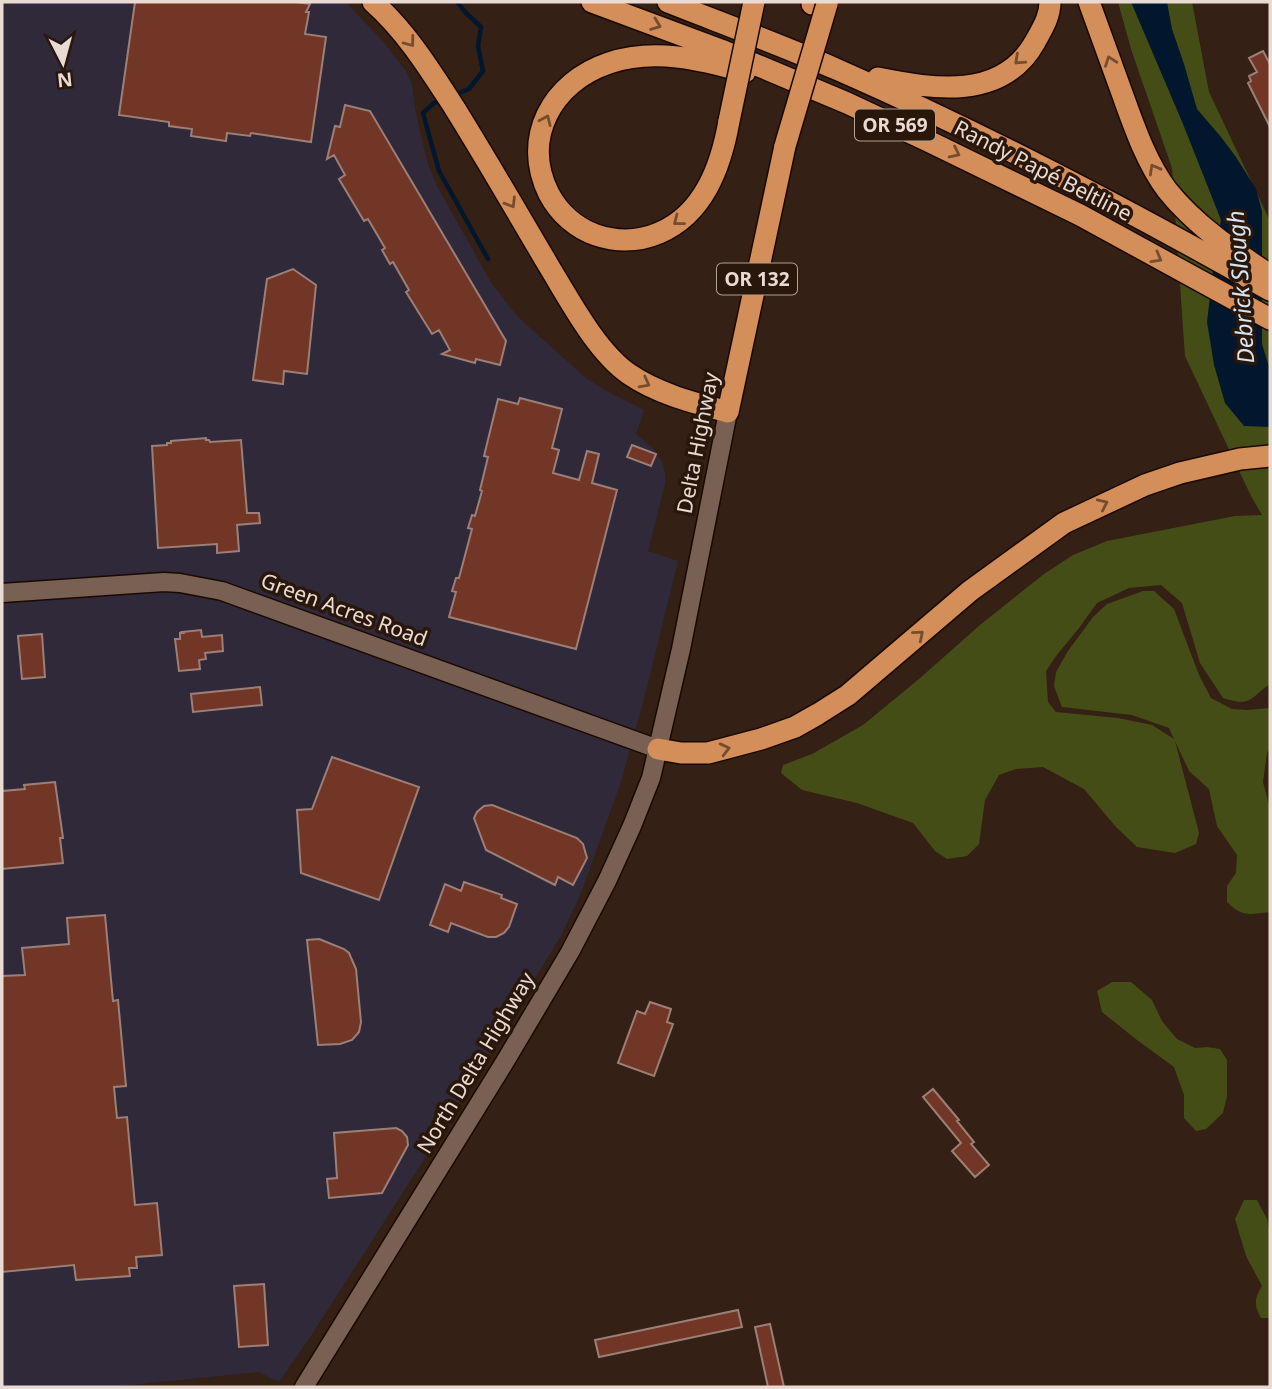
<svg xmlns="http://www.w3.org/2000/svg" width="1272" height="1389" font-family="'Noto Sans',sans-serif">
<rect width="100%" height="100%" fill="#342014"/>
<path fill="#30293a" d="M2 2H346L385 44 406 71 412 84 415 109 427 161 437 186 492 284 519 318 587 379 614 395 644 410 636 434 653 448 662 462 665 473V484L648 551 678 561 644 699 621 782 581 893 561 936 418 1169 309 1339 279 1382 259 1372 111 1387H2Z"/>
<path fill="#454d17" d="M1118 2H1192L1209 92 1270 221V684C1249 699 1251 707 1223 698L1200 663 1182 603 1161 585 1129 588 1097 603 1079 628 1056 656 1046 671 1048 702 1056 712 1118 718 1152 725 1174 739 1169 728 1132 715 1062 707 1054 686 1056 672 1068 651 1093 617 1107 604 1143 591H1154L1174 609 1199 675 1211 698 1232 709 1247 710 1270 708V748L1267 753 1263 782 1270 809V912C1250 914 1243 918 1227 902V886L1236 873 1237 855 1217 826 1209 789 1189 771 1175 741 1199 833 1196 844 1175 853 1137 847 1116 827 1084 789 1043 767 1016 769 999 775 985 800 979 844 967 856 947 859 935 851 913 823 857 803 802 790 781 773 783 765 812 754 863 725 919 679 980 625 1044 574 1073 555 1107 541 1235 516 1262 515 1251 496 1185 356 1172 168 1131 49Z
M1112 982H1131L1152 1000 1162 1021 1177 1039 1195 1048 1207 1047 1220 1049 1227 1060V1096L1223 1113 1206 1129 1196 1131 1184 1118V1095L1174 1067 1137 1040 1102 1012 1097 991Z
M1244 1200H1257L1267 1219 1270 1236V1318H1261C1254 1305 1254 1299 1262 1286L1246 1256 1235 1219Z"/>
<path fill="#02172d" d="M1131 2H1167L1172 29 1184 64 1197 109 1221 137 1236 157 1256 189 1262 211V344L1270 370V427L1244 426 1225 403 1214 365 1207 322 1215 253 1221 220 1183 124Z"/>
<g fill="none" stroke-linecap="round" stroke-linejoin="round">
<path stroke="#02172d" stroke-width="4.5" d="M454 95 469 89 483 71 478 46 481 27 466 13 457 2
M443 100 434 103 423 113 439 171 488 259"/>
</g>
<path fill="#713625" stroke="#9c7f77" stroke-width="2" d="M135 2H297L310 4 306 12H309L305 34 326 37 311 142 251 133 250 136 227 133 226 141 191 136 192 129 169 126V122L119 115Z
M1263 51 1270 64V127L1248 83 1251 81 1249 76 1257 72 1249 58Z
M345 105 370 111 506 341 500 365 476 359 475 363 442 354 450 350 439 330 432 334 406 292 409 290 393 262 390 264 382 250 385 248 368 219 364 221 339 179 345 175 334 155 327 159 335 126 340 127Z
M293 269 316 285 307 374 284 371 283 384 253 380 267 279Z
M520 398 562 409 552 448 559 450 553 473 579 480 587 451 599 454 592 483 617 490 576 649 449 617 456 592 452 591 456 578H459L472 529 468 528 472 515 475 516 482 491 480 490 488 457 484 456 498 399 518 404Z
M206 438V440H209L210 442 241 440 247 513H259L260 523 237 525 239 551 217 553V544L158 548 152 446 167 445V443H171V441Z
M632 445 656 454 651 466 627 457Z
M201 630 202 637 222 635 223 651 205 653 206 659 199 660 200 669 179 671 175 639H180V633H183L182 632Z
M42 634 45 677 22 679 18 636Z
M260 687 262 705 193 712 191 694Z
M332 757 419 787 379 900 301 873 297 810 312 809Z
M55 782 63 838H60L63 863 2 869V791L25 789 24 785Z
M492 805 577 838 583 844 587 858 573 885 558 877 555 885 486 850 474 818 477 812 484 806Z
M464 882 502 895 501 898 517 904 509 927 504 933 496 937H488L451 923 448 932 430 925 445 884 461 891Z
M105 915 113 1001 118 1000 126 1086 114 1087 117 1118 127 1117 135 1205 157 1203 162 1255 136 1257 137 1268H129L130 1276 76 1280 74 1265 2 1272V976L25 975 22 948 69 944 67 918Z
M319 939 344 949 349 953 356 969 361 1022 359 1032 352 1040 340 1044 318 1045 307 940Z
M650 1002 671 1009 667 1022 673 1024 654 1076 618 1063 637 1011 645 1014Z
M933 1089 959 1120 957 1121 974 1142 971 1144 989 1165 975 1177 952 1151 961 1143 923 1097Z
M396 1128 402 1131 407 1137 408 1145 382 1193 329 1198 327 1179 337 1178 334 1133Z
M264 1284 268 1345 239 1347 234 1286Z
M738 1310 742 1327 599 1357 595 1340Z
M770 1324 784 1387H768L755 1327Z"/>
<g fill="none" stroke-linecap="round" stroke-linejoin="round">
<defs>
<path id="minor" d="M2 593 164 582 180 583 222 591 658 749
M304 1387 506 1060 570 952 607 881 632 826 651 778 681 649 728 412"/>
<path id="highway" d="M373 2C406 31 430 70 454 107 487 160 518 214 550 268 570 301 597 352 629 374 658 394 695 403 728 412L785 146
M592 2 721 50 847 103 928 141 1080 215 1270 319
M668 2C724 24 781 45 836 69 985 134 1129 210 1270 290
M1089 2C1100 32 1111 62 1122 93 1134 126 1146 162 1167 190 1195 225 1233 251 1270 275
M812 4V2
M878 78C933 89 1002 101 1035 42 1042 29 1050 17 1050 2
M729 121C721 166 704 214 659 233 638 242 617 242 596 235 576 228 559 213 549 194 521 138 552 82 609 63 653 48 701 59 745 72
M658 749 681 753H708L761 739 795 727 818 714 848 695 970 591 1064 523 1145 485 1180 473 1240 459 1270 456"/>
</defs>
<use href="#minor" stroke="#1b0901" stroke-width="21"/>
<use href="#highway" stroke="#1b0901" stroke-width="24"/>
<use href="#minor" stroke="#786052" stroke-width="18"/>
<use href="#highway" stroke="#d38e59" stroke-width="21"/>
<defs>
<path id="highway-bridge" d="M729 121 754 2
M785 146 827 4"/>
</defs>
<use href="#highway-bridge" stroke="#1b0901" stroke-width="24" stroke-linecap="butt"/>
<use href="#highway-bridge" stroke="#d38e59" stroke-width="21"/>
</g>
<defs><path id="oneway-chevron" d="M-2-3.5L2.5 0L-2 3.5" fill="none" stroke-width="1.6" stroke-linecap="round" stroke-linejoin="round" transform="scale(1.75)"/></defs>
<g stroke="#764d2e">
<use href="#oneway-chevron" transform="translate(656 25) rotate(21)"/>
<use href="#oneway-chevron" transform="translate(410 42) rotate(53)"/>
<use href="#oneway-chevron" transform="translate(1019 60) rotate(137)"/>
<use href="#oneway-chevron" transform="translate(1110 61) rotate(-110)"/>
<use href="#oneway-chevron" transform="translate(546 120) rotate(-66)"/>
<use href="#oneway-chevron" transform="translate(955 153) rotate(26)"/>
<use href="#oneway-chevron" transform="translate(1154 169) rotate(-119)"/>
<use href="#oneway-chevron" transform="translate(511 203) rotate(59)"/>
<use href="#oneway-chevron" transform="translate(678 221) rotate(142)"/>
<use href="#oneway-chevron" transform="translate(1157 258) rotate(29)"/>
<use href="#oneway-chevron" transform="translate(645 383) rotate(28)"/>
<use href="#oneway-chevron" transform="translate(1103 504) rotate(-25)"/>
<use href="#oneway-chevron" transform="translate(919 635) rotate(-40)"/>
<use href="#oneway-chevron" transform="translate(725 749) rotate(-14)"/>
</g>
<g text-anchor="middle" stroke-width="7" stroke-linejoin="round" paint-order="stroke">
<g fill="#2a170b" stroke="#b0a097" stroke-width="2">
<rect x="855" y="109.5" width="80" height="31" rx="5"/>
<rect x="717" y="263.5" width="80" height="31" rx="5"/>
</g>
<g font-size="19" font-weight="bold" fill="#e9dbd3">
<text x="895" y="132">OR 569</text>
<text x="757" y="286">OR 132</text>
</g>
<g font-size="21" fill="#e9dbd3" stroke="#2a170b">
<text transform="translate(1043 171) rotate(27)" y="7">Randy Papé Beltline</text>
<text transform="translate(698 443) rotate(-79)" y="7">Delta Highway</text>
<text transform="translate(344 610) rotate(20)" y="7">Green Acres Road</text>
<text transform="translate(476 1063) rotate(-59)" y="7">North Delta Highway</text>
</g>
<g font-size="23" font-style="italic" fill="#d7e4f2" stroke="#2a170b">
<text transform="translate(1241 287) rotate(-94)" y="8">Debrick Slough</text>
</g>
</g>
<rect width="1272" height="1389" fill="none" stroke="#e9dbd3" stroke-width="7"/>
<g transform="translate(63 63) rotate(174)" stroke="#2a170b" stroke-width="5" paint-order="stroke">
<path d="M0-5L12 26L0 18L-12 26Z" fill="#e9dbd3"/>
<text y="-10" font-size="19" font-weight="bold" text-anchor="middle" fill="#e9dbd3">N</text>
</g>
</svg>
